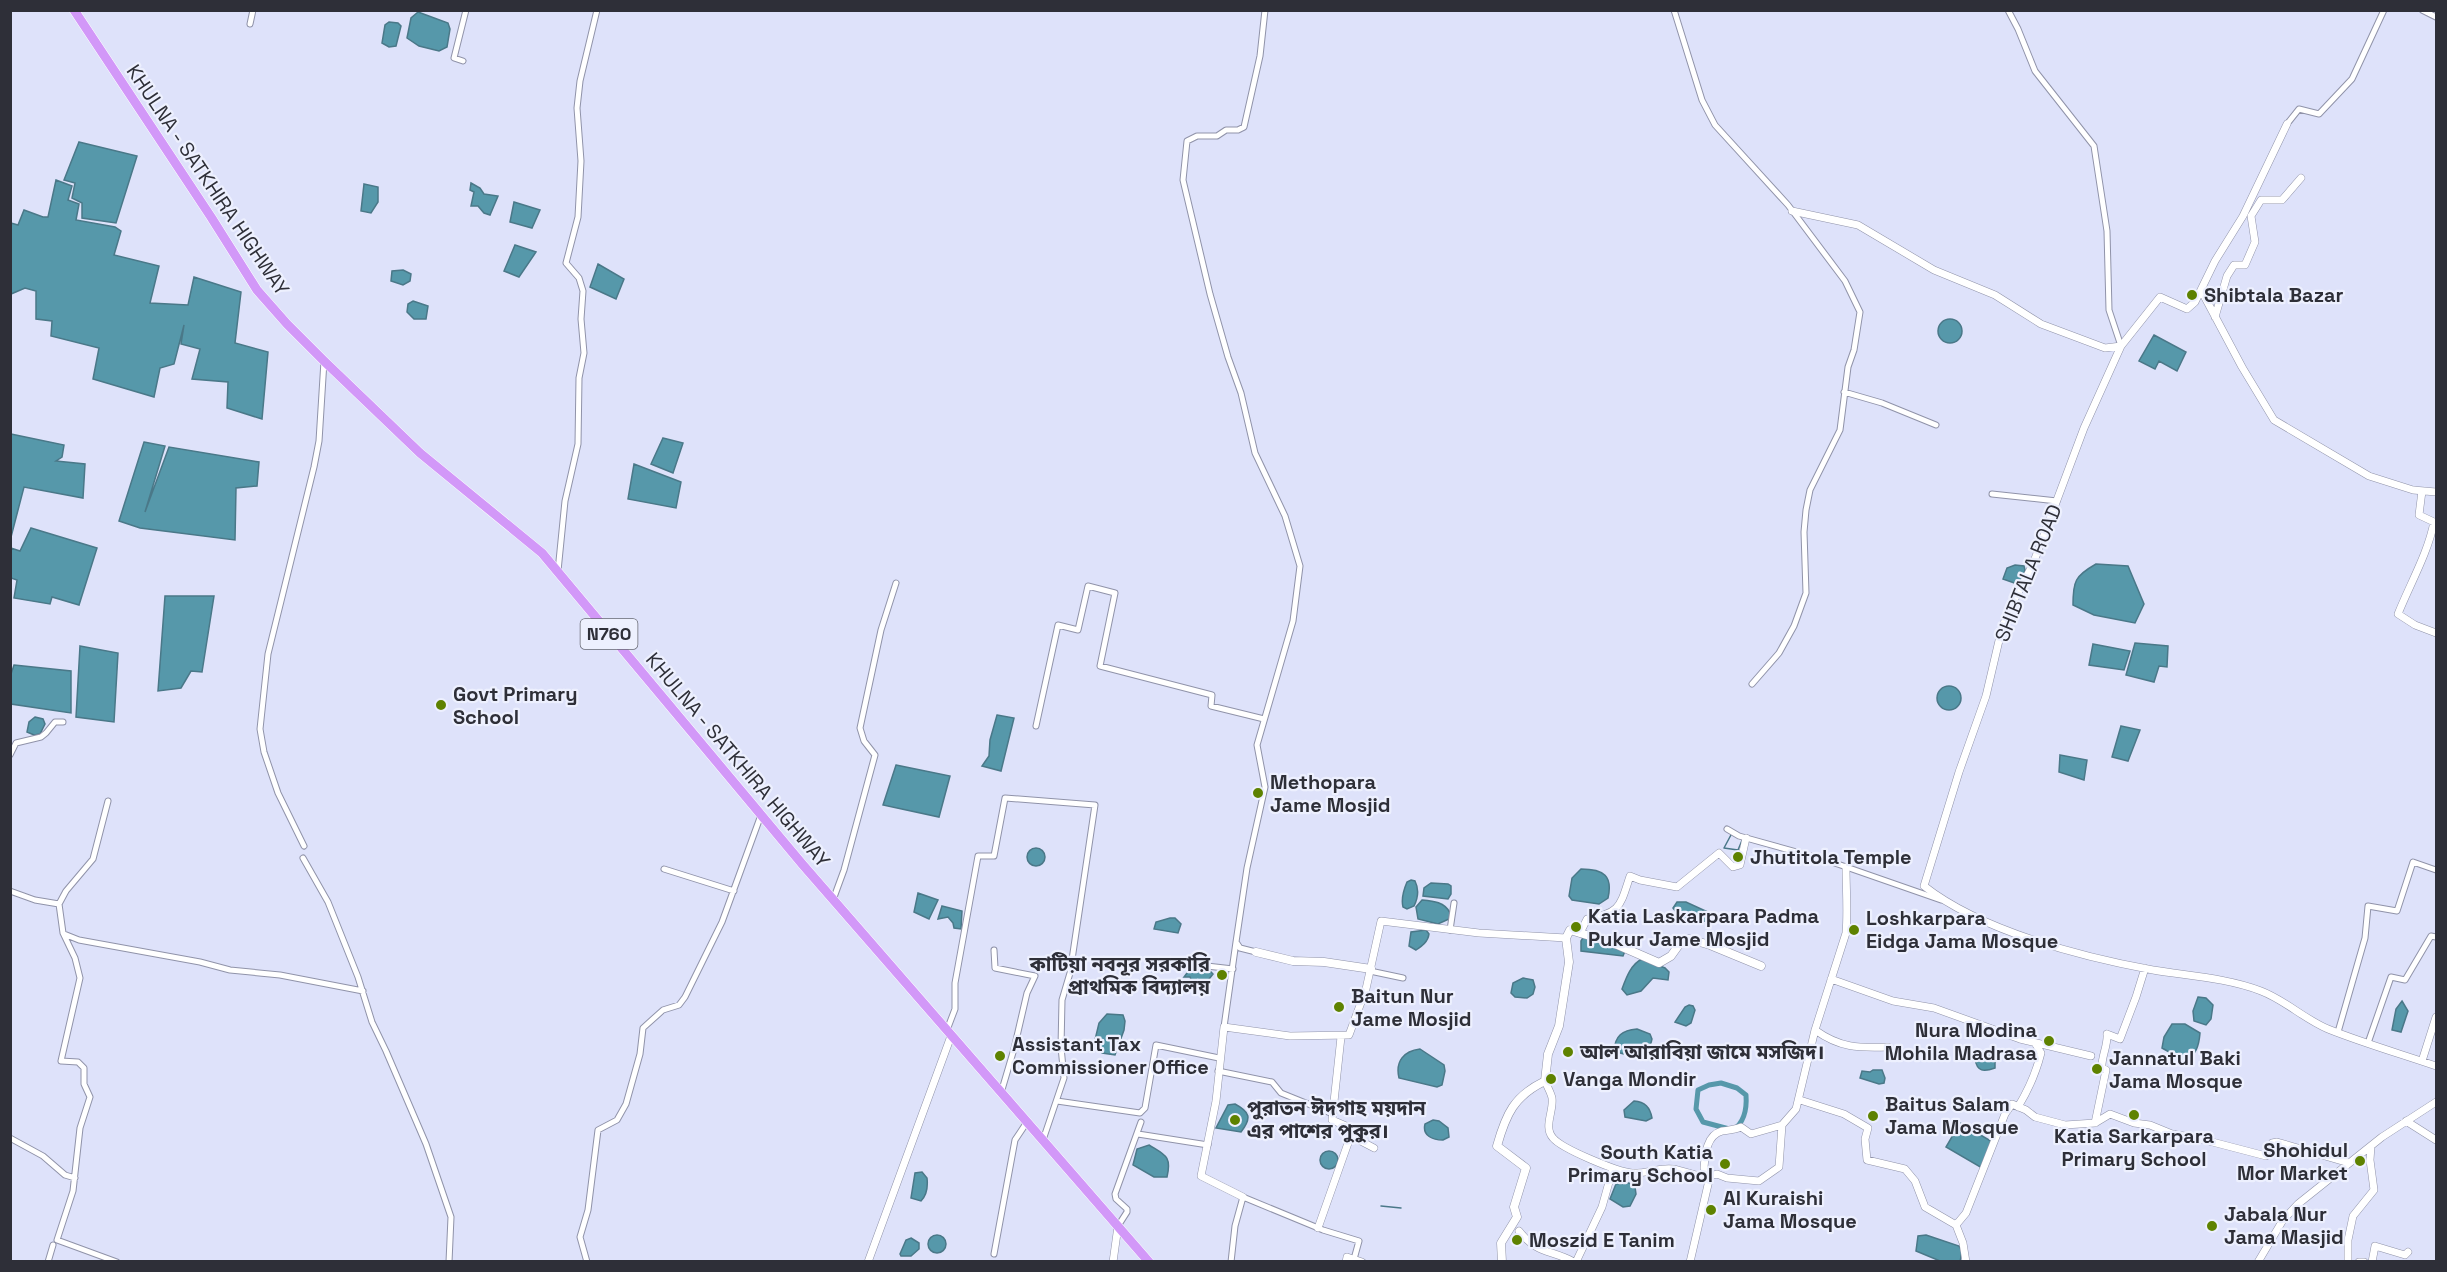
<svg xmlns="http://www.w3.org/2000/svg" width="2447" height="1272" font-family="'Space Grotesk','Noto Sans Bengali',sans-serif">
<rect width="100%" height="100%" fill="#dee2fa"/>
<path fill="#5698aa" stroke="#4a7888" stroke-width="1.5" d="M418 12 448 23 450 29 447 47 439 51 419 46 407 38 411 18Z
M389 22 398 23 401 26 396 46 389 47 382 43 385 25Z
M79 142 137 156 116 223 82 218V203L72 198 75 183 64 180Z
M56 180 72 186 68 200 79 204 76 220 115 227 121 231 114 255 159 266 150 303 188 305 194 277 241 292 235 343 268 352 262 419 227 408 228 382 192 379 200 349 181 344 184 325 174 364 160 368 154 397 93 379 99 348 51 336 52 321 36 319V291L25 288 11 294V223L18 225 24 210 43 217H48Z
M471 183 480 188 484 194 498 196 490 215 484 213 478 206H471L474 192 470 190Z
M364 184 378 187V202L371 213 361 211Z
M514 202 540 210 532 228 510 222Z
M515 245 536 252 519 277 504 271Z
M598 264 624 279 616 299 590 287Z
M403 270 411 274 410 281 403 285 391 281 392 271Z
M413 301 428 306 426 319H414L407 312 408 304Z
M1938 331a12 12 0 1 1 24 0a12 12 0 1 1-24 0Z
M2154 335 2186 352 2177 371 2159 361 2155 369 2139 361Z
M11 434 64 445 62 457 56 461 85 464 83 498 24 487 11 537Z
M663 438 683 443 673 473 651 464Z
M144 442 165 446 145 512 169 447 259 462 257 486 236 488 235 540 140 528 119 521Z
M634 464 681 482 676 508 628 499Z
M31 528 97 548 79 605 52 597 50 604 14 598 17 580 11 578V548L20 551Z
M2096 564 2128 566 2144 604 2135 623 2094 615 2073 605C2073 581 2075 576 2096 564Z
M2015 565 2024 566 2025 570 2021 582 2017 584 2003 579 2007 568Z
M165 596H214L202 672 191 671 181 688 158 691Z
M2135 643 2168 646 2167 667 2159 666 2154 682 2126 675Z
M2093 644 2130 651 2124 670 2089 665Z
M80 646 118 653 114 722 76 717Z
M14 665 71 671V713L11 704V674Z
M1937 698a12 12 0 1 1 24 0a12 12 0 1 1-24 0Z
M997 715 1014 718 1001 771 982 766 989 756 990 740Z
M35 717 43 719 45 724 40 734 34 735 27 732 29 722Z
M2121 726 2140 730 2128 761 2112 757Z
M2060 755 2087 760 2084 780 2059 772Z
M896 765 950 776 939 817 883 805Z
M1027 857a9 9 0 1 1 18 0a9 9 0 1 1-18 0Z
M1581 869C1604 869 1613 876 1608 898L1599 904 1572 900 1569 896 1572 878Z
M1411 880 1415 881C1419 889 1418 898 1414 906L1407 909 1403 907C1401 899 1404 889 1407 882Z
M1431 883 1448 884 1451 886V894L1448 899 1423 896 1424 888Z
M918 893 938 900 929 919 914 912Z
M1422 900C1433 901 1445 902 1450 913L1449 919 1438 924 1418 919 1416 907Z
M1677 902H1686L1710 913 1711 921C1695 922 1683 922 1673 908Z
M942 906 962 911 961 929 954 928 953 923 948 917 938 919Z
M1170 918H1175L1181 924 1178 933 1154 929 1156 922Z
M1426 930 1429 934C1428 942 1422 946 1416 950L1409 946 1411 932Z
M1584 936 1625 951 1623 956 1581 951V941Z
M1642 959 1665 968 1669 972 1668 980 1653 978 1641 991 1627 995 1622 989C1626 978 1631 964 1642 959Z
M1190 969 1210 971 1213 974 1206 983 1192 982 1190 977H1184Z
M1523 978 1533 980 1535 987 1533 994 1527 998 1515 997 1511 993 1513 983Z
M2198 997 2206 998 2213 1005 2211 1019 2206 1025 2194 1021 2193 1011Z
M2402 1001 2408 1011 2401 1032 2392 1030 2396 1009Z
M1689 1005 1693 1006 1695 1010 1691 1023 1686 1026 1675 1022 1685 1007Z
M1107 1014 1123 1015 1125 1021 1124 1030 1115 1055 1102 1053 1094 1044 1099 1023Z
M2172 1024H2185L2200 1033C2199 1046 2196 1055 2185 1061L2162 1048 2164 1037Z
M1637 1029 1650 1034 1652 1039C1649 1057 1629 1057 1614 1051 1615 1036 1622 1030 1637 1029Z
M1420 1049 1444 1065 1445 1071 1442 1085 1437 1087 1399 1078C1395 1061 1404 1051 1420 1049Z
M1982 1055H1989L1995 1059V1068C1984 1072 1977 1072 1975 1059Z
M1873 1070H1882L1885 1078 1884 1083 1879 1084 1860 1078 1862 1071 1870 1072Z
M1634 1101C1645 1102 1650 1107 1652 1118L1646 1121 1625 1117 1624 1110Z
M1235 1104C1250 1112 1252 1118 1241 1132L1216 1128 1228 1105Z
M1433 1120 1439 1121 1448 1128 1449 1137 1443 1140C1433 1140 1422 1136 1425 1124Z
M1960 1123 1996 1144 1982 1168 1946 1147Z
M1149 1145C1165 1155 1172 1156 1167 1177H1154L1133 1165 1137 1149Z
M1320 1160a9 9 0 1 1 18 0a9 9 0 1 1-18 0Z
M922 1172 927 1178C928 1187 927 1195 921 1201L911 1198 915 1173Z
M1629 1183 1635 1187 1636 1194 1630 1206 1623 1207 1610 1199 1616 1184Z
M928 1244a9 9 0 1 1 18 0a9 9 0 1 1-18 0Z
M1926 1235 1959 1246 1962 1251 1960 1262 1940 1261 1916 1251 1918 1236Z
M911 1238 919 1243V1249L911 1256H901L900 1254 906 1240Z"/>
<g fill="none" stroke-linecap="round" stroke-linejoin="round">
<path stroke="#4a7888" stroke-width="1.5" d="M1732 833 1724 848 1738 850 1743 838
M1381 1206 1401 1208"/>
<path stroke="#5698aa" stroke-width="5" d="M1721 1083 1737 1088 1746 1095C1747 1109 1745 1122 1733 1130L1703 1122 1696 1109 1698 1090 1709 1085Z"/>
<defs>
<path id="minor" d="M1674 10 1702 100 1715 125 1788 205 1845 281 1860 312 1854 350 1848 367 1840 430 1810 490 1806 510 1804 532 1806 593 1794 626 1779 653 1752 684
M2008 10 2018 29 2035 71 2094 146 2107 231 2109 310 2121 346
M2422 10 2436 17
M250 24 253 10
M463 61 454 58 466 10
M2287 124 2299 109 2319 114 2352 79 2384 10
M1844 392 1882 403 1936 425
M1992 494 2057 501
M558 571 565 501 578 444 579 378 584 353 581 319 583 291 579 278 566 263 578 217 581 161 577 108 580 81 597 10
M1036 726 1058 625 1078 630 1088 586 1115 593 1100 666 1212 695 1211 706 1264 719
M10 755 16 743 41 737 46 733 55 722H63
M1727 829 1739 836 1829 861 1941 900
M304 846 278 793 264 752 260 729 268 654 314 467 319 441 324 361
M303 858 328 902 358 977 372 1022 386 1051 426 1144 451 1217 449 1262
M664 869 734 891
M10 891 35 900 59 904 63 933 75 958 80 978 61 1061 78 1062 84 1068V1084L90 1097 80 1128 73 1191 57 1240 117 1262
M833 900 844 870 875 755 864 741 860 728 881 630 896 583
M59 904 66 891 93 859 108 801
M1450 930 1454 903
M64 934 79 940 200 962 230 970 280 975 363 991
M994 950 995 968 1035 976 1027 993 1014 1049 1001 1093
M1256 952 1240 948 1236 942 1247 868 1265 787 1257 745 1293 621 1300 566 1285 516 1255 453 1241 393 1228 357 1210 294 1183 180 1187 141 1197 136H1217L1226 130H1238L1244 127 1260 56 1265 10
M1198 965 1233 969
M1370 971 1403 978
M1224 1027 1236 942
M947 1030 955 1009V983L978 856H994L1005 798 1095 805 1070 973 1062 1000 1061 1047 1064 1078 1043 1140
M2338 1032 2365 938 2368 906 2397 911 2413 862 2436 870
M2368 1043 2391 977 2405 980 2431 936 2436 937
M1218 1071 1272 1082 1281 1093 1333 1114
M1057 1101 1140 1113 1145 1108 1156 1045 1219 1058
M1138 1134 1208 1145
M10 1138 43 1156 65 1175 75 1178
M1118 1226 1127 1212V1209L1116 1199 1115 1194 1141 1122
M994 1254 1015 1140 1027 1122
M48 1262 53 1245
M587 1262 580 1237 588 1210 598 1130 617 1120 626 1104 640 1054 643 1028 663 1010 679 1005 685 997 722 922 761 815
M1231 1262 1235 1226 1243 1197 1323 1230 1359 1241 1354 1259"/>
<path id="tertiary" d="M1792 211 1858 225 1934 270 1995 295 2041 324 2105 348 2121 346 2160 297 2187 309 2195 302 2215 261 2243 216 2287 124
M2201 290 2242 367 2274 420 2369 476 2413 490 2436 492
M2215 317 2227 276 2234 265H2245L2255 242 2251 216 2261 200H2282L2301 178
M2121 346 2084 428 2033 564 2008 612 2001 632 1986 696 1959 772 1924 886C1981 931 2082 957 2153 970 2189 976 2227 978 2261 991 2285 1000 2304 1019 2328 1029 2363 1043 2401 1054 2436 1066
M2422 491 2419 515 2434 522C2428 553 2410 584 2398 614L2415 625 2436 633
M1580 933 1587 919C1621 913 1620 906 1630 876L1640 880 1677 887 1719 853 1733 867 1740 865 1746 838
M1831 979 1893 1001 1934 1008 2020 1039 2091 1056
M1815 1030C1840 1048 1858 1048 1888 1047
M2107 1034 2120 1039 2136 997 2145 968
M2422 1061 2436 1017
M1545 1081C1547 1086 1551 1093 1552 1098 1554 1111 1543 1127 1553 1138 1562 1149 1618 1172 1632 1173 1646 1174 1660 1167 1673 1169 1690 1172 1701 1180 1717 1174L1727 1178 1759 1181 1779 1167 1782 1125
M1800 1100 1844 1114 1868 1128 1865 1139 1867 1160 1905 1169 1915 1181 1925 1207 1956 1225
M2018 1107C2029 1089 2036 1073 2041 1053L2035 1043
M2406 1121 2436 1140
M2095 1123 2106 1070 2102 1068C2101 1057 2108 1046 2107 1034
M1351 1136 1374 1148
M1710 1176 1704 1168C1705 1156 1706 1135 1722 1131 1729 1130 1734 1130 1741 1127L1751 1134 1782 1125 1796 1109 1815 1030 1846 933C1848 911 1846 889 1846 867
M1243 1197 1201 1176 1216 1101 1224 1027 1290 1036 1349 1035 1366 989 1381 921 1479 933 1566 938
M1318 1228 1353 1129 1332 1120 1341 1037
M1519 1231C1538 1255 1550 1249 1574 1262
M868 1262 951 1036
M1113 1262 1118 1226
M1346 1262 1347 1257 1362 1262
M1576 1262 1602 1207 1613 1168
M1690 1262 1710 1176
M1966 1262 1963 1243 1956 1225 1966 1213 2005 1114 2012 1104 2026 1110 2035 1117 2065 1125 2095 1123 2110 1114 2134 1123 2150 1125 2172 1134 2197 1138 2266 1156 2272 1143 2277 1142 2349 1163
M2258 1262 2283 1220 2298 1204 2382 1137 2436 1102
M2348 1262V1240L2353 1216 2374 1190 2370 1160 2371 1146
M2359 1262H2364
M2372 1262 2375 1246 2405 1255 2408 1252"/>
<path id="secondary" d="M1256 952 1293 961 1324 962 1371 969
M1502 1262 1501 1243 1517 1217 1514 1207 1526 1168 1497 1146C1506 1114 1514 1096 1545 1081L1548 1054 1559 1026 1569 962 1566 938 1570 930 1613 943 1659 963 1671 956 1681 942 1689 939 1710 945 1761 966"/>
<path id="trunk" d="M74 10 211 217 257 290 287 324 324 361 420 453 542 553 803 865 1149 1262"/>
</defs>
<use href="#minor" stroke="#9093a9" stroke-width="7"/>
<use href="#tertiary" stroke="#9093a9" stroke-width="8"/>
<use href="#secondary" stroke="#9093a9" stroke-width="9"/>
<use href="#trunk" stroke="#fff" stroke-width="10"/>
<use href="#minor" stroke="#fff" stroke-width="5"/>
<use href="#tertiary" stroke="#fff" stroke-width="7"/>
<use href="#secondary" stroke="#fff" stroke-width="8"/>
<use href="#trunk" stroke="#d298f8" stroke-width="9"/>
</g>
<g fill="#5e8200" stroke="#edf0fe" stroke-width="2">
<circle cx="2192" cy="295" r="6"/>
<circle cx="441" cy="705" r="6"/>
<circle cx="1258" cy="793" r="6"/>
<circle cx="1738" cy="857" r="6"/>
<circle cx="1576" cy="927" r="6"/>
<circle cx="1854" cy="930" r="6"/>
<circle cx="1222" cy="975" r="6"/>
<circle cx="1339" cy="1007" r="6"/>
<circle cx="2049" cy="1041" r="6"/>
<circle cx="1568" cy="1052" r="6"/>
<circle cx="1000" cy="1056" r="6"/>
<circle cx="2097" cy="1069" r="6"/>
<circle cx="1551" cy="1079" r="6"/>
<circle cx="2134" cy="1115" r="6"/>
<circle cx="1873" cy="1116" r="6"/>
<circle cx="1235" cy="1120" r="6"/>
<circle cx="2360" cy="1161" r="6"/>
<circle cx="1725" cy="1164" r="6"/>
<circle cx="1711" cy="1210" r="6"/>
<circle cx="2212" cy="1226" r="6"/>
<circle cx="1517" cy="1240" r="6"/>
</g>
<g text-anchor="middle" stroke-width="4.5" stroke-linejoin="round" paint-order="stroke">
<rect fill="#edf0fe" stroke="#676973" stroke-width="1.5" x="580.5" y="619" width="57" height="30" rx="4.5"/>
<g font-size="18" font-weight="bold" fill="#2e2f38">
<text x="609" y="640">N760</text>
</g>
<g font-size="20" fill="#2e2f38" stroke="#edf0fe">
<text transform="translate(208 180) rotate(56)" y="7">KHULNA - SATKHIRA HIGHWAY</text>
<text transform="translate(2028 573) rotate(-68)" y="7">SHIBTALA ROAD</text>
<text transform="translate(738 760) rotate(50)" y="7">KHULNA - SATKHIRA HIGHWAY</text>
</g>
<g font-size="20" font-weight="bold" fill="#2e2f38" stroke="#edf0fe" text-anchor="start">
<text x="2204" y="302">Shibtala Bazar</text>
<text x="453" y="701">Govt Primary<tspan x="453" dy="23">School</tspan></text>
<text x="1270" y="789">Methopara<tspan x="1270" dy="23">Jame Mosjid</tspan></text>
<text x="1750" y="864">Jhutitola Temple</text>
<text x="1588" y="923">Katia Laskarpara Padma<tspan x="1588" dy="23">Pukur Jame Mosjid</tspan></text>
<text x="1866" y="925">Loshkarpara<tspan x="1866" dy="23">Eidga Jama Mosque</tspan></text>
<text x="1210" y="971" text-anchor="end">কাটিয়া নবনূর সরকারি<tspan x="1210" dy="23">প্রাথমিক বিদ্যালয়</tspan></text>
<text x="1351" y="1003">Baitun Nur<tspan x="1351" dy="23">Jame Mosjid</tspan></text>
<text x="2037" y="1037" text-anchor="end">Nura Modina<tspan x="2037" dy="23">Mohila Madrasa</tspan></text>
<text x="1012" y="1051">Assistant Tax<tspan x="1012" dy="23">Commissioner Office</tspan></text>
<text x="1580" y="1059">আল আরাবিয়া জামে মসজিদ।</text>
<text x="2109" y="1065">Jannatul Baki<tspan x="2109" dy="23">Jama Mosque</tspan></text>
<text x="1563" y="1086">Vanga Mondir</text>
<text x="1885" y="1111">Baitus Salam<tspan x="1885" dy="23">Jama Mosque</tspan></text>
<text x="1247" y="1115">পুরাতন ঈদগাহ ময়দান<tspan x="1247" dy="23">এর পাশের পুকুর।</tspan></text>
<text x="2134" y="1143" text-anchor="middle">Katia Sarkarpara<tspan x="2134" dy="23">Primary School</tspan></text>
<text x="2348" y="1157" text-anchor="end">Shohidul<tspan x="2348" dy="23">Mor Market</tspan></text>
<text x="1713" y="1159" text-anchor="end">South Katia<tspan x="1713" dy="23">Primary School</tspan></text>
<text x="1723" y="1205">Al Kuraishi<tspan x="1723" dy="23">Jama Mosque</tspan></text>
<text x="2224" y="1221">Jabala Nur<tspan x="2224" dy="23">Jama Masjid</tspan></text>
<text x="1529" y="1247">Moszid E Tanim</text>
</g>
</g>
<rect width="2447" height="1272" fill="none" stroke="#2e2f38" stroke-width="24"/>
</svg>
